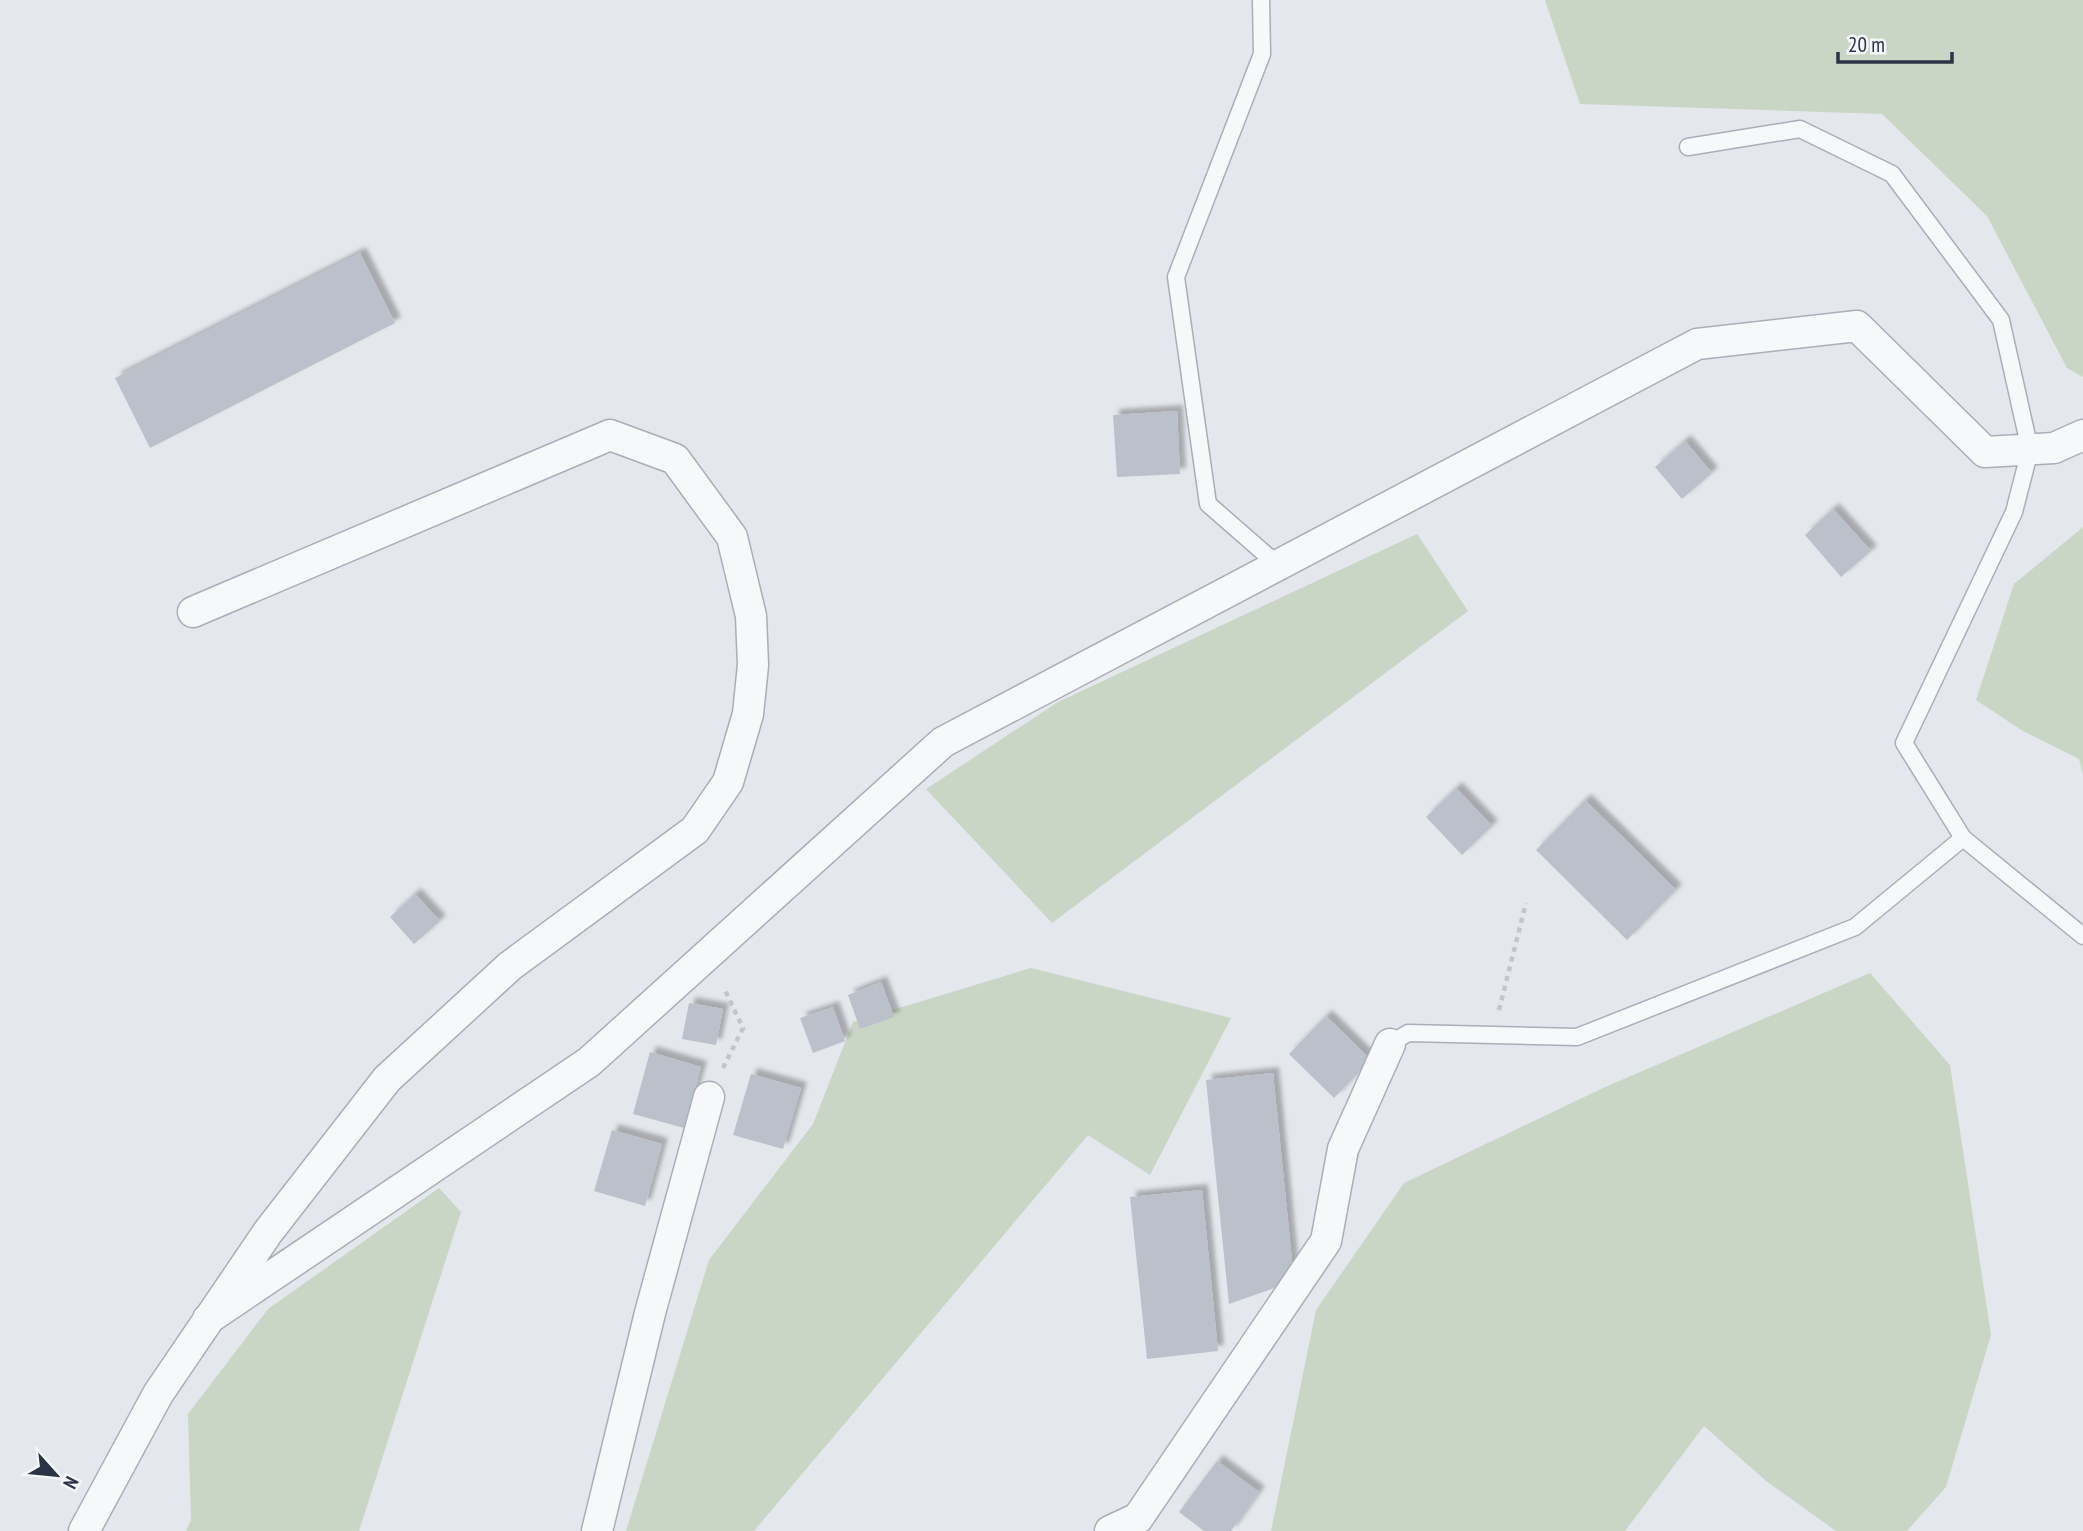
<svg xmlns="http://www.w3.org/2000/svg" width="2083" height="1531" font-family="'PT Sans Narrow',sans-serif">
<defs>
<filter id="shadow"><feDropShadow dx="6" dy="-6" stdDeviation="2" flood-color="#0004"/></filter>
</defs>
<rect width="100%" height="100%" fill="#e4e7ec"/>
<path fill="#c9d6c5" d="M1545 0H2083V377L2067 368 1987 216 1882 114 1580 104Z
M2083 527V774L2079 759 2023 731 1976 700 2014 584Z
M1417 534 1468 611 1052 923 926 789 1058 702Z
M1031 968 1231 1018 1150 1175 1088 1135 754 1531H626L709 1260 813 1124 853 1022Z
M1870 973 1950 1065 1991 1335 1946 1487 1907 1531H1836L1766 1481 1704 1426 1625 1531H1271L1316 1310 1404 1183 1603 1088Z
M439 1188 461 1212 359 1531H186L191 1520 188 1414 268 1309Z"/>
<path fill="#bbc0ca" filter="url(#shadow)" d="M360 253 395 323 150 448 115 378Z
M1177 411 1180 474 1117 477 1113 415Z
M1685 441 1712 473 1682 499 1655 467Z
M1833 509 1871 551 1841 577 1805 535Z
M1456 788 1492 826 1462 855 1426 817Z
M1585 800 1676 890 1627 940 1536 850Z
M415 894 440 921 414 944 390 917Z
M881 982 894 1017 860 1029 848 995Z
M689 1003 723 1009 716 1045 682 1039Z
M833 1007 845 1041 813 1053 800 1018Z
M1326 1016 1371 1060 1334 1098 1289 1054Z
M650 1052 701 1067 684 1128 633 1114Z
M1273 1073 1294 1281 1229 1304 1206 1080Z
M751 1074 801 1088 783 1149 733 1135Z
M612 1130 662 1144 645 1206 594 1191Z
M1202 1190 1218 1351 1147 1359 1130 1197Z
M1217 1461 1259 1492 1231 1531H1204L1179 1512Z"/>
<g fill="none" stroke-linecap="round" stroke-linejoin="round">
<defs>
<path id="lane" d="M1261 0 1262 54 1176 277 1208 504 1278 565
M1688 147 1800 129 1892 174 2001 320 2030 450 2014 512 1904 743 1963 838 2083 936
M1390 1044 1408 1033 1577 1037 1855 927 1963 838"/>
<path id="street" d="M208 1319 589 1062 943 742 1697 344 1857 326 1985 452 2054 448 2083 435
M84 1531 158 1394 268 1232 387 1079 510 966 695 830 728 782 748 714 753 665 751 616 732 537 675 459 610 435 193 612
M597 1531 650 1313 709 1097
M1110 1531 1138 1518 1326 1241 1343 1149 1390 1044"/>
</defs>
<use href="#lane" stroke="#a9aeb7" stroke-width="19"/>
<use href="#street" stroke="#a9aeb7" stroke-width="33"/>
<path stroke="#c2c5cb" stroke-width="4.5" stroke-dasharray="5 5" stroke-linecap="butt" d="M1499 1010 1526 903
M723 1068 743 1028 724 988"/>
<use href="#lane" stroke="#f7f8fa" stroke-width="16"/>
<use href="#street" stroke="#f7f8fa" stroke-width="30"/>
</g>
<g transform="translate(56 1475) rotate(117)" stroke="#f4f6f9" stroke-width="5" paint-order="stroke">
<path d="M0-5L12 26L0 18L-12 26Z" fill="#2b3445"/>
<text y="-10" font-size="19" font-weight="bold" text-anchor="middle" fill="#2b3445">N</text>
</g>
<path d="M1838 52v10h114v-10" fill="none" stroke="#2b3445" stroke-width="3.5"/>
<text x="1848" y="52" font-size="21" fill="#2b3445" stroke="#f4f6f9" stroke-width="5" paint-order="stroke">20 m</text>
</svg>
